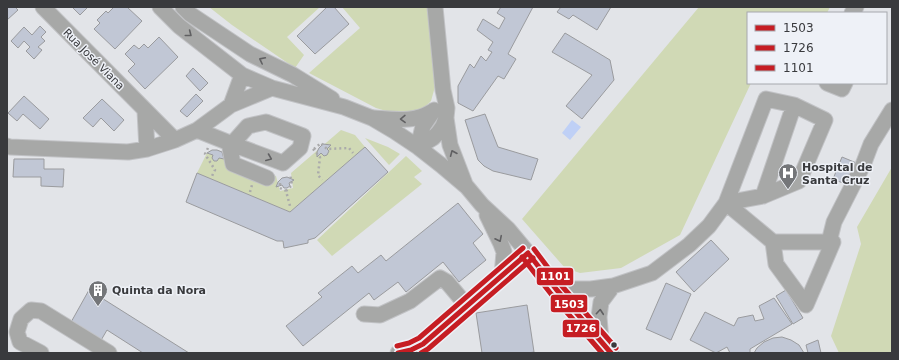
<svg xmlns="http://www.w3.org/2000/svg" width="899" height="360" font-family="'DejaVu Sans',sans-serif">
<rect width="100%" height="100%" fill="#e2e4e8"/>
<path fill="#d0d9b5" d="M209 7H320L287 37 304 55 295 68 232 25Z
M342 7H428L436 83 431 101 420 112 403 116 376 108 309 73 360 28Z
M699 7H830L827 13H748V83H751L680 235 621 268 580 273 565 268 522 219Z
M341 130 355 135 365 147 290 212 197 173 207 153 224 159 227 169 269 184 273 175 276 176 280 191 293 188 291 173Z
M365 138 388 147 400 154 389 165Z
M406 156 422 171 414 177 422 184 332 256 317 240Z
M892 167V353H839L831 336 861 244 857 227Z"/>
<path fill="#bfd0f6" d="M572 120 581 127 570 140 562 133Z"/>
<path fill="#c1c7d5" stroke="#9a9b9e" d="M7 7H15L18 10 7 20Z
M72 7H88L80 15Z
M114 7H127L142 21 115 49 94 29 100 23 97 20 106 11 108 13Z
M327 7H334L349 24 315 54 297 36Z
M501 7H533L508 54 516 59 504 79 498 76 473 111 458 103V86L470 64 474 68 481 56 486 61 492 52 488 50 493 42 477 30 483 19 499 29 505 18 497 13Z
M561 7H611L597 30 573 15 569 19 557 12Z
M40 26 46 32 41 37 45 41 38 47 42 50 34 59 26 51 30 47 24 41 18 48 11 41 24 27 32 35Z
M565 33 610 60 614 80 582 119 566 106 592 75 552 52Z
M159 37 178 57 145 89 128 71 135 64 125 54 134 45 139 49 144 44 148 48Z
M193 68 208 83 200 91 186 76Z
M196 94 203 101 187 117 180 111Z
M24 96 49 119 40 129 23 114 17 121 8 113Z
M102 99 124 120 114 131 101 118 93 127 83 118Z
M485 114 498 147 538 159 531 180 493 171 484 166 478 160 465 120Z
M323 144 331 145 327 149 329 151 327 155 324 156 321 153 317 157V152L319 148Z
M365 147 388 172 315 238 308 240V243L284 248 283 241H277L186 202 197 173 290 212Z
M212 150H217L222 152 224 159 219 158 217 161H214L212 158 213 155 207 153Z
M842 157 859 164 850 186 833 179Z
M14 159H44V169H64L63 187 41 186V177H13Z
M287 177 294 180 289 183 290 186 287 188H284L282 185 276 187 278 182 282 178Z
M458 203 483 234 473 243 486 260 459 282 443 262 406 292 398 282 374 300 369 293 303 346 286 326 322 297 318 293 352 266 358 273 381 255 386 261Z
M711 240 729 259 694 292 676 272Z
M666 283 691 294 671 340 646 329Z
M89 290 189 353H143L107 330 100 342 70 324Z
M786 290 803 318 793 324 776 296Z
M774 298 792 324 750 349V353H730L727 347 716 353 690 340 705 312 734 326 738 318 753 315 755 321 764 319 759 306Z
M527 305 534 352 528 353H482L476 313Z
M782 337 791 340 799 345 804 353H754L757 348 764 342 773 338Z
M818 340 821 353H808L806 345Z"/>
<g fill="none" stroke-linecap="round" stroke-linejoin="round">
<defs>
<path id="minor" d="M43 7 175 140
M160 7 179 26 242 75 272 88 344 107 372 118 394 131 418 147 441 165 467 187 482 205 508 229 528 253 556 289 611 353
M183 7 190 14 250 54 293 75 332 99
M852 13 856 7
M827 83 842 89 845 83
M231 105 242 75
M145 111 147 149
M374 118C388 119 402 121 416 118 422 117 428 114 433 111
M446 118 450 145 465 184
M197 130 232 144 283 163 300 148 303 136 266 122 248 126 232 144
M229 143 233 164 267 178
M7 146 10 147 128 152 147 149 175 140 197 130 231 105 272 88
M418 147 433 138 438 133 443 126 446 118 447 108 443 90 435 7
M418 147 423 126 434 110
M763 196 794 105
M487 215 501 244 504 252 502 276
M773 242H833L806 305 776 264Z
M829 242 834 222 863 165 871 144 892 110
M556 289H591L613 286 652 273 689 245 709 226 726 203 763 196 799 181 825 120 794 105 766 99 726 203 773 242
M364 314 380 315 410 301 440 278 447 282 467 306
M601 341 599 317 601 302 613 286
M41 353 20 342 17 332 21 319 31 310 41 311 109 353
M398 353C408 352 415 349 423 344L528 253"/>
</defs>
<use href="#minor" stroke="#c1c2c5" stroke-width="17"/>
<path stroke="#aaaaab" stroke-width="2.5" stroke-dasharray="2 3" stroke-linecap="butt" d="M208 148 205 154 215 170 212 176
M313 149 320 157 318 175 322 180
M314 149 321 143 327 149 349 148 353 153
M280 183V188L286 191 290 206
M286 191 292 185 290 174
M250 192 252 185"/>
<use href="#minor" stroke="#a7a8a7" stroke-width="15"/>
<defs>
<path id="bus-1" d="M528 253 556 289 611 353
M398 353 411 350 423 344 528 253"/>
<path id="bus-2" d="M522 257 551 294 602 353
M421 353 428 349 533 258"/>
<path id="bus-3" d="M534 249 561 285 616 348
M397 346 409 343 419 338 523 248"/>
</defs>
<use href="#bus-1" stroke="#eef1f7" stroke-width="8"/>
<use href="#bus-2" stroke="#eef1f7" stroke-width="8"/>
<use href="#bus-3" stroke="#eef1f7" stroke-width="8"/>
<use href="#bus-1" stroke="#c61d23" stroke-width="5"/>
<use href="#bus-2" stroke="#c61d23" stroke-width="5"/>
<use href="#bus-3" stroke="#c61d23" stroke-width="5"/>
</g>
<defs><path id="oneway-chevron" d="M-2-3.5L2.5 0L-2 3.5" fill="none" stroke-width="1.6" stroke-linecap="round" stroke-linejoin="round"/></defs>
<g stroke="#606062">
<use href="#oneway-chevron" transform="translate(189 34) rotate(38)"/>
<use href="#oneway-chevron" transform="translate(262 60) rotate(-153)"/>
<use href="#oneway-chevron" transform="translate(403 119) rotate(179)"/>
<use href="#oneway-chevron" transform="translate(453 153) rotate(-113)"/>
<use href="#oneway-chevron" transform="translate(269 158) rotate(22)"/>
<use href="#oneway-chevron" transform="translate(499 239) rotate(64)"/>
<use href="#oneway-chevron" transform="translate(600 312) rotate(-85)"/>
</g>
<defs>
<symbol id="hospital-pin" viewBox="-11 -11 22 30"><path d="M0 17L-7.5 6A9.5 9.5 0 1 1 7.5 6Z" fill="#747679" stroke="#eef1f7"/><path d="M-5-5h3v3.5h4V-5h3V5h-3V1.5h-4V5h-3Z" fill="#fff"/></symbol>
<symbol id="building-pin" viewBox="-11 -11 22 30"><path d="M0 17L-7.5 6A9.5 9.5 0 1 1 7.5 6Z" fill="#747679" stroke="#eef1f7"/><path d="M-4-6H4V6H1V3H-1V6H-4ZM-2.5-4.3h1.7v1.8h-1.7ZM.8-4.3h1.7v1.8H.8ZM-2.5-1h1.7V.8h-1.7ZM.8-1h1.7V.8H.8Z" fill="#fff"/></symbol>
</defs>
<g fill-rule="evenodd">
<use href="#hospital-pin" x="777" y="162" width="22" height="30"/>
<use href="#building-pin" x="87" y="279" width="22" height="30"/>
</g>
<circle fill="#393a3d" stroke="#eef1f7" stroke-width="1.5" cx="614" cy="345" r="3.5"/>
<g text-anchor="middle" stroke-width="3" stroke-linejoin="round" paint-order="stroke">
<g font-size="11" fill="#393a3d" stroke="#eef1f7">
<text transform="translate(94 59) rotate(45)" y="4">Rua José Viana</text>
</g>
<g font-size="11" font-weight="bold" fill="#393a3d" stroke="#eef1f7" text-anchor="start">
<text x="802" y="171">Hospital de<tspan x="802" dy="13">Santa Cruz</tspan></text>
<text x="112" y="294">Quinta da Nora</text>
</g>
</g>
<g stroke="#eef1f7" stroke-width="1.5">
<rect x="536" y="267" width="38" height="19" rx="4" fill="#c61d23"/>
<rect x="550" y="294" width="38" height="19" rx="4" fill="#c61d23"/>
<rect x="562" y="319" width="38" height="19" rx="4" fill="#c61d23"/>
</g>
<g font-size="11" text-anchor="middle" font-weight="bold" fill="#fff">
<text x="555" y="280">1101</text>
<text x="569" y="308">1503</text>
<text x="581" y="332">1726</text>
</g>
<rect width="899" height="360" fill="none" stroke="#393a3d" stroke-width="16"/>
<rect x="747" y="12" width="140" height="72" fill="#eef1f7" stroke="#a6a8ad"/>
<rect x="755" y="25" width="20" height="6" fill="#c61d23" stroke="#a6a8ad"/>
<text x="783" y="32" font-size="12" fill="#393a3d">1503</text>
<rect x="755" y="45" width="20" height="6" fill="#c61d23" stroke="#a6a8ad"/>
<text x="783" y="52" font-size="12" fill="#393a3d">1726</text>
<rect x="755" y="65" width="20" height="6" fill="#c61d23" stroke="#a6a8ad"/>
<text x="783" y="72" font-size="12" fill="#393a3d">1101</text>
</svg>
